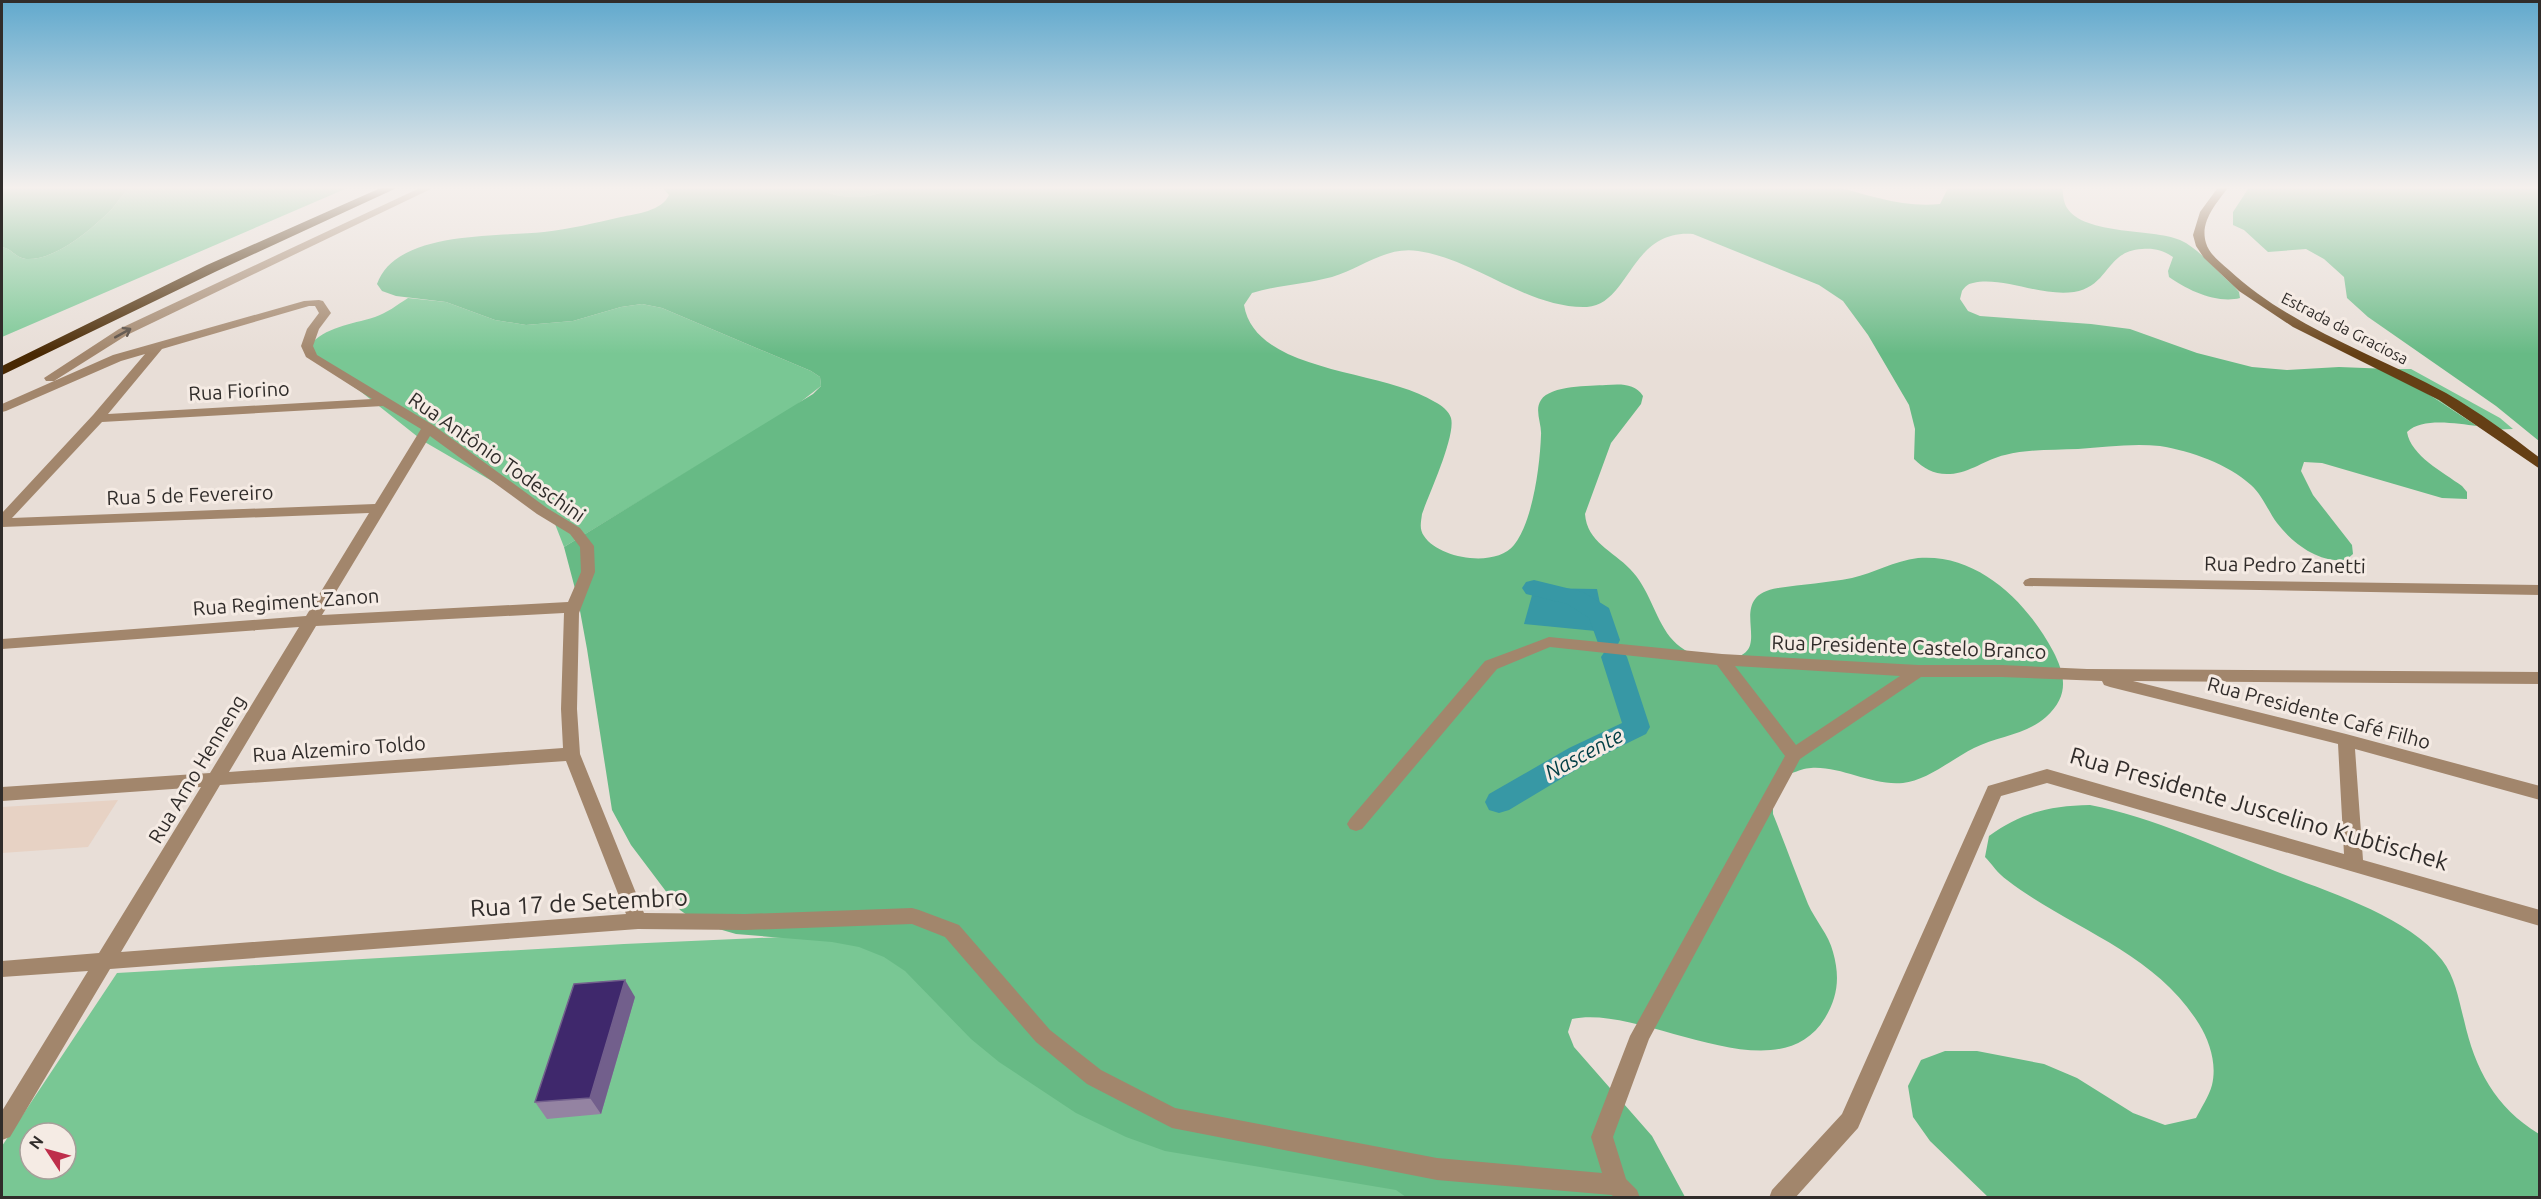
<svg xmlns="http://www.w3.org/2000/svg" width="2541" height="1199" font-family="Ubuntu,sans-serif">
<rect width="100%" height="100%" fill="#e8ded7"/>
<path fill="#e7d2c4" d="M118 800 88 847 2 853V807Z"/>
<path fill="#79c794" fill-rule="evenodd" d="M133 186H352L2 337V247C12 249 16 258 26 259 55 261 92 229 111 210 119 201 123 192 133 186Z
M813 186H897C872 200 839 201 813 186Z
M408 298 446 302 495 320 526 325 573 321 621 307 642 304 662 308 811 371 820 377 821 386 794 407 564 547 555 524 528 502 423 441 360 391 315 361 308 347C326 326 350 325 375 317 387 313 397 305 408 298Z
M2390 369H2411L2500 418 2513 429 2484 430Z
M917 931 1413 1198H2V1146L117 973 624 944ZM30 1133H66V1169H30Z"/>
<path fill="#67ba85" d="M2 186H133C123 192 119 201 111 210 92 229 55 261 26 259 16 258 12 249 2 247Z
M661 186H813C839 201 872 200 897 186H1834C1868 195 1904 208 1940 204L1949 186H2062C2063 192 2063 199 2065 204 2078 236 2152 228 2180 240 2200 249 2216 271 2233 285L2239 292 2240 298C2217 304 2187 290 2169 277L2168 271 2173 257C2163 250 2154 248 2142 249 2105 251 2110 286 2074 292 2041 297 2002 276 1973 283 1967 284 1965 287 1962 291L1960 299 1968 311 1980 316 2091 324 2130 329 2197 353 2252 367 2287 370 2339 367 2390 369 2477 426C2457 424 2423 417 2407 432 2411 456 2443 472 2462 486L2467 492V499L2442 498 2322 463 2304 462 2301 471 2313 495 2352 545 2353 554 2346 560C2319 563 2293 544 2277 523 2268 511 2263 496 2251 485 2228 464 2191 451 2160 446 2133 443 2105 447 2078 449 2054 450 2029 449 2005 455 1986 459 1970 473 1950 474 1935 475 1924 469 1914 459L1915 429 1909 405 1868 335 1843 301 1819 285 1693 234C1630 229 1630 304 1587 307 1528 309 1475 259 1418 251 1386 246 1362 268 1332 277 1306 284 1278 285 1252 293L1244 305C1255 374 1385 369 1435 402 1441 405 1449 411 1451 418 1456 436 1429 494 1422 514 1421 522 1419 529 1424 536 1439 559 1496 568 1514 545 1533 521 1540 465 1541 435 1542 424 1534 410 1541 400 1551 385 1590 386 1606 385 1620 384 1635 383 1643 396L1641 404 1611 443 1585 514C1587 542 1613 551 1630 569 1649 588 1654 616 1670 637 1678 647 1690 654 1702 658 1710 660 1719 658 1727 658 1780 656 1720 597 1778 588 1803 584 1827 583 1852 578 1874 573 1894 561 1918 558 1978 553 2027 602 2053 651 2066 676 2069 696 2046 717 2026 735 1998 736 1974 748 1954 758 1926 781 1903 783 1871 786 1842 766 1811 768 1805 768 1798 771 1792 773L1773 801V814C1785 844 1796 874 1808 904 1815 920 1829 935 1833 952 1840 977 1838 996 1825 1018 1776 1098 1642 1003 1572 1019L1568 1032 1574 1047 1652 1136 1685 1197H1406L1396 1190 1165 1151 1126 1137 1076 1113 999 1062 971 1039 905 971 884 957 859 947 832 942 736 934 698 923 680 910 631 845 612 810 587 649 578 600 564 547 813 394 821 386 820 377 811 371 662 308 642 304 621 307 573 321 526 325 495 320 446 302 396 296 382 291 377 284C396 230 498 237 544 232 570 229 595 223 621 217 636 214 662 211 669 195Z
M2250 186H2539V441L2496 406 2368 317 2347 298 2344 277 2324 259 2306 249 2268 252 2244 230 2233 225V212Z
M2090 805C2155 818 2214 846 2275 871 2327 892 2406 915 2442 960 2455 976 2459 1001 2464 1020 2475 1069 2495 1107 2539 1134V1197H1988L1930 1141 1913 1117 1908 1086 1921 1060 1945 1051H1977L2044 1064 2077 1078 2133 1113 2165 1125 2196 1118C2201 1108 2209 1096 2212 1085 2217 1064 2210 1042 2199 1024 2154 951 2071 929 2007 880 1998 874 1992 864 1985 857L1989 836C2022 812 2050 806 2090 805Z"/>
<path fill="#3798a5" d="M1534 588 1597 589 1606 632 1524 624Z"/>
<g fill="none" stroke-linecap="round" stroke-linejoin="round">
<path fill="#3798a5" fill-rule="evenodd" d="M1534 580 1583 592 1609 608 1620 640 1617 646 1608 649 1599 646 1589 618 1567 604 1526 594 1522 588 1526 582Z
M1614 648 1623 651 1627 657 1650 727 1646 734 1589 762 1509 810 1499 813 1489 810 1485 802 1489 794 1569 748 1622 723 1601 657 1605 651Z"/>
<path fill="#a2866c" fill-rule="evenodd" d="M424 186H437L127 335 54 381H46L44 378 119 329Z
M319 300 323 301 331 313 319 329 313 346 317 355 433 425 547 508 580 528 594 546 595 572 579 613 577 709 580 754 644 913 745 914 912 908 919 910 959 925 1050 1030 1101 1070 1175 1108 1437 1158 1602 1173 1591 1137 1630 1036 1785 756 1717 665 1550 647 1497 669 1362 829 1356 831 1350 829 1347 824 1350 819 1485 661 1549 637 1722 654 1918 665H2002L2087 669 2540 672V684L2133 681 2346 734 2540 786V800L2355 749 2363 860 2540 910V926L2047 783 2001 796 1858 1128 1795 1198H1769L1772 1190 1842 1114 1988 786 2047 769 2344 854 2338 744 2110 687 2104 685 2102 681 2002 677H1921L1800 759 1649 1039 1613 1137 1626 1179 1637 1190 1640 1198H1614L1612 1195 1437 1180 1172 1128 1087 1084 1036 1042 945 937 912 924 745 930 638 929 110 969 10 1137 2 1140V1111L88 971 2 977V961L99 953 201 787 2 801V787L210 773 299 627 2 649V639L306 616 369 513 2 527V513L93 415 145 354 121 361 6 411 2 412V404L113 355 304 301ZM309 306H315L319 313 307 329 301 346 306 357 372 399 108 414 162 349ZM383 406 421 429 375 504 12 518 102 422ZM430 436 537 514 570 534 580 547 581 572 568 602 322 615ZM564 613 561 709 563 748 229 772 316 626ZM1735 666 1900 676 1796 745ZM566 761 626 914 121 952 220 785Z
M2030 578 2540 585V595L2025 586 2023 583 2025 580Z"/>
<path fill="#653f15" fill-rule="evenodd" d="M2219 186H2229C2218 202 2199 221 2206 243 2209 254 2220 262 2229 270 2292 328 2372 353 2446 393 2479 412 2510 435 2540 458V469L2439 400 2293 327 2239 291 2204 258 2196 246 2193 235 2200 212Z"/>
<path fill="#492903" fill-rule="evenodd" d="M385 186H401L217 271 2 375V366L207 265Z"/>
</g>
<path fill="#9483a2" d="M635 997 601 1114 547 1119 535 1102Z"/>
<path fill="#725f8c" d="M625 980 635 997 601 1114 590 1098Z"/>
<path fill="#3f286c" stroke="#725f8c" stroke-width="1.5" d="M625 980 590 1098 535 1102 574 984Z"/>
<defs><path id="oneway-shaft" d="M-6 0H5M1.5-3L5.5 0L1.5 3" fill="none" stroke-width="1.6" stroke-linecap="round" stroke-linejoin="round" transform="scale(1.5)"/></defs>
<use stroke="#52473e" href="#oneway-shaft" transform="translate(123 333) rotate(-29)"/>
<linearGradient id="sky" x2="0" y2="1"><stop stop-color="#61a9cd"/><stop offset="0.53" stop-color="#f5f0ed"/><stop offset="1" stop-color="#f5f0ed" stop-opacity="0"/></linearGradient>
<rect width="2541" height="354" fill="url(#sky)"/>
<g text-anchor="middle" stroke-width="6" stroke-linejoin="round" paint-order="stroke">
<g font-size="16" fill="#302c2a" stroke="#f5ebe4">
<text transform="translate(2345 328) rotate(27)" y="6">Estrada da Graciosa</text>
</g>
<g font-size="20" fill="#302c2a" stroke="#f5ebe4">
<text transform="translate(239 391) rotate(-3)" y="7">Rua Fiorino</text>
<text transform="translate(497 457) rotate(35)" y="7">Rua Antônio Todeschini</text>
<text transform="translate(190 495) rotate(-2)" y="7">Rua 5 de Fevereiro</text>
<text transform="translate(2285 565) rotate(1)" y="7">Rua Pedro Zanetti</text>
<text transform="translate(286 602) rotate(-4)" y="7">Rua Regiment Zanon</text>
<text transform="translate(1909 647) rotate(2)" y="7">Rua Presidente Castelo Branco</text>
<text transform="translate(2319 713) rotate(15)" y="7">Rua Presidente Café Filho</text>
<text transform="translate(339 749) rotate(-4)" y="7">Rua Alzemiro Toldo</text>
<text transform="translate(197 769) rotate(-59)" y="7">Rua Arno Henneng</text>
</g>
<g font-size="21" font-style="italic" fill="#003e45" stroke="#f5ebe4">
<text transform="translate(1584 754) rotate(-28)" y="7">Nascente</text>
</g>
<g font-size="24" fill="#302c2a" stroke="#f5ebe4">
<text transform="translate(2259 809) rotate(16)" y="8">Rua Presidente Juscelino Kubtischek</text>
<text transform="translate(579 903) rotate(-3)" y="8">Rua 17 de Setembro</text>
</g>
</g>
<rect width="2541" height="1199" fill="none" stroke="#302c2a" stroke-width="6"/>
<g transform="translate(48 1151) rotate(306)"><circle r="28" fill="#f5ebe4" stroke="#a69f9a" stroke-width="1.5"/>
<path d="M0-4.5L10 22L0 15L-10 22Z" fill="#be2e4b"/>
<text y="-9" font-size="16" font-weight="bold" text-anchor="middle" fill="#302c2a">N</text>
</g>
</svg>
